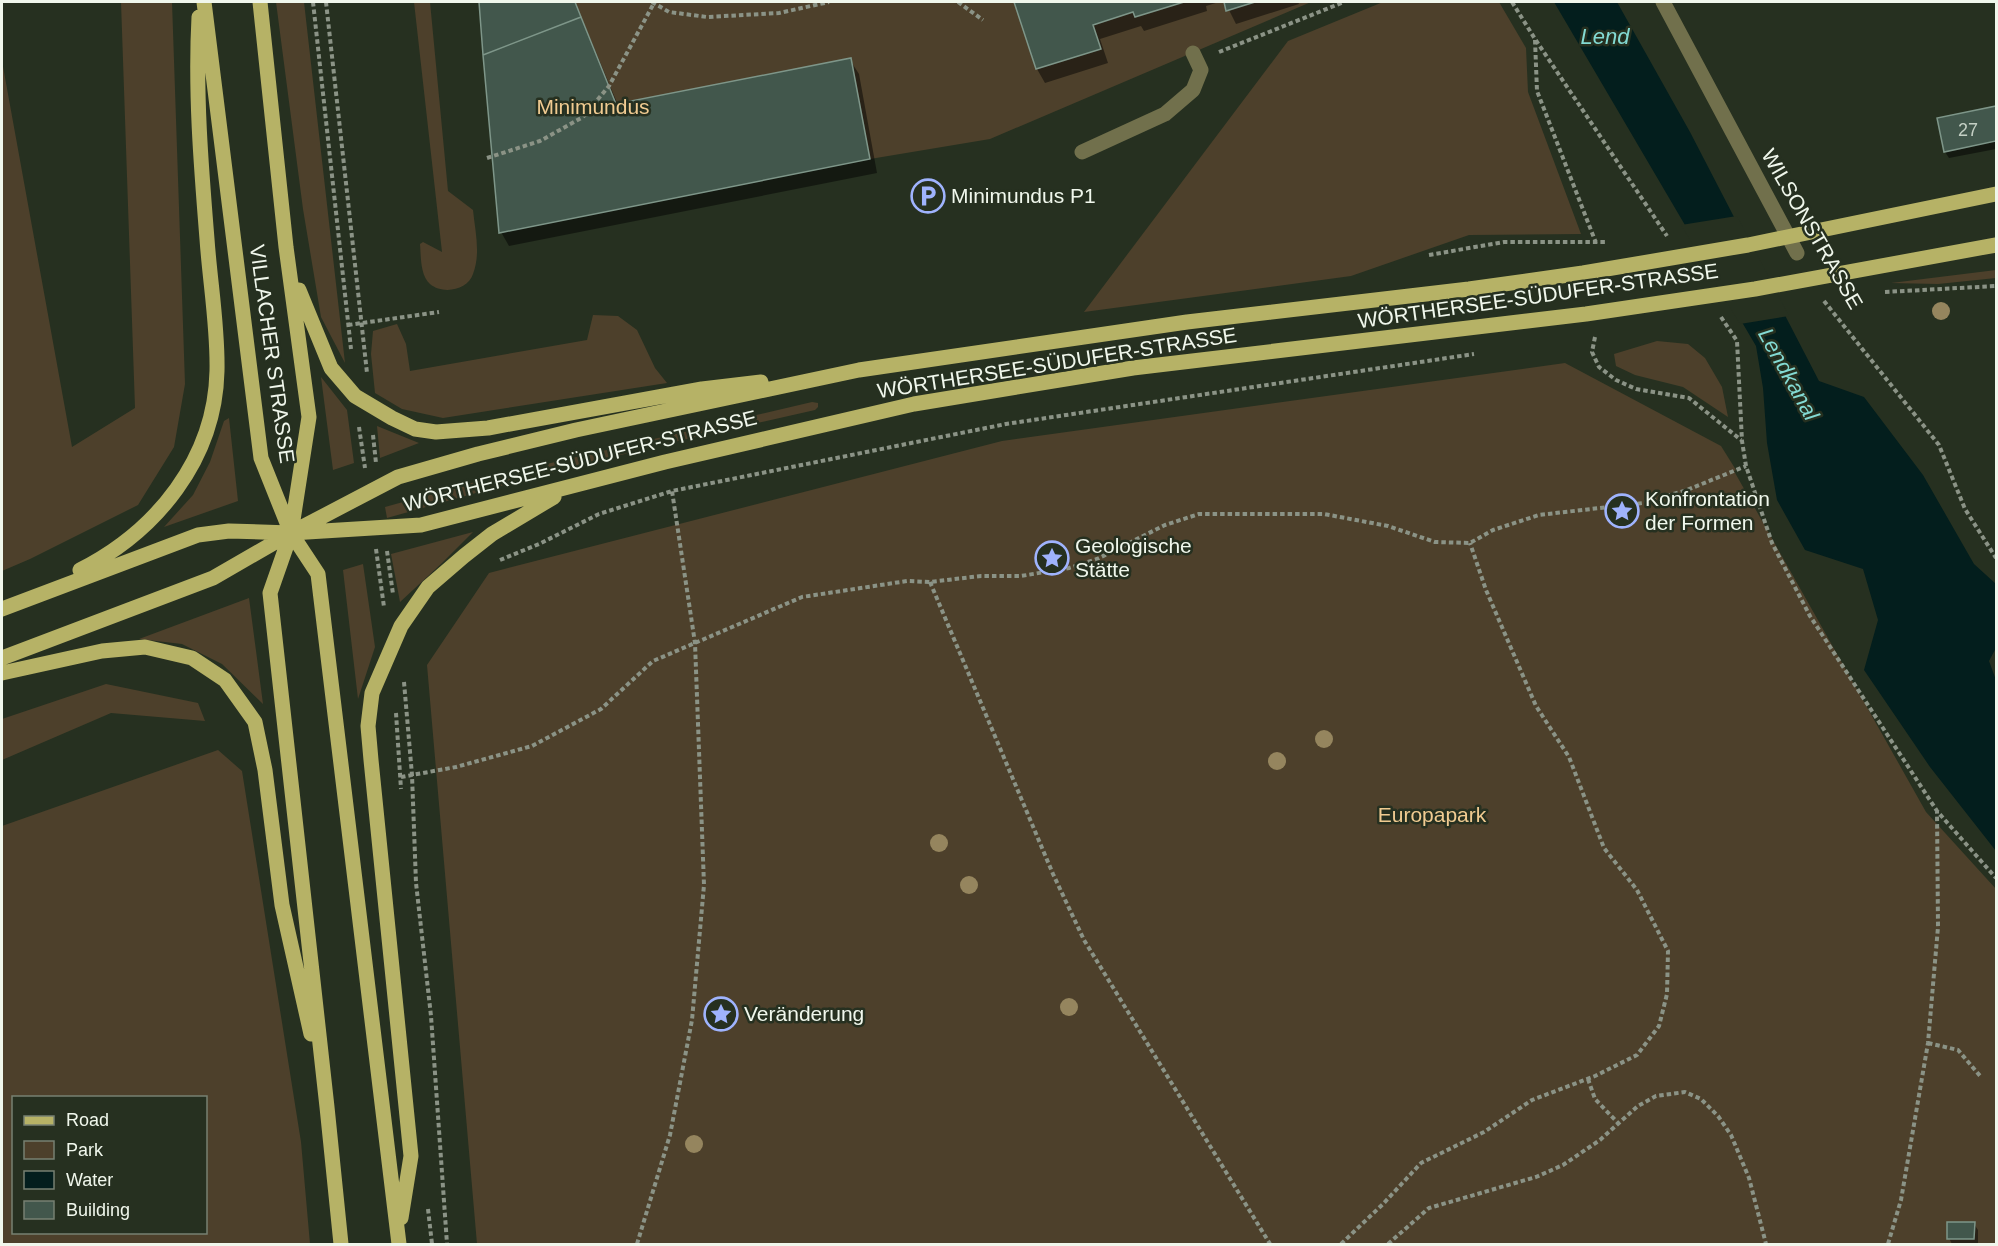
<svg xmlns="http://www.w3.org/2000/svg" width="1998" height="1246" font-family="Helvetica,sans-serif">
<rect width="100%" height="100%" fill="#263020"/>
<path fill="#4d402b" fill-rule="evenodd" d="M121 2H172L185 384 174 447 138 505 30 559 2 571V61L72 447 135 408Z
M276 2H304L345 363 321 317 303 209Z
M414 2H430L448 191 473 210C475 231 481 253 473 274 468 290 443 295 430 284 420 275 421 256 420 244L423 242 442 252Z
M479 2H1311L990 139 876 158 499 233Z
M1383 2H1499L1526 48 1528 92 1581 234 1469 235 1351 276 1084 312 1288 41Z
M1996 270V278L1938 284 1891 283Z
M593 315 618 316 637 330 655 368 667 383 443 418 402 409 375 393 371 354 373 331 397 324 406 344 410 371 587 340Z
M1657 341 1688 344 1705 358 1722 387 1728 417 1683 387 1635 375 1616 366 1614 354Z
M1565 363 1721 446 1736 470 1734 471 1926 812 1996 889V1244H477L427 665 489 573 1002 441Z
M321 377 347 410 354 463 333 470Z
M812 402 818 403V407L815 410 652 447 508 484 387 518 385 507 504 474Z
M229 418 238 501 164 527 193 495 210 462 224 421Z
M377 426 419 443 380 458Z
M473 532 441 564 400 602 391 554Z
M363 564 375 647 358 699 343 570Z
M249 598 263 704 222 664 182 644 139 639Z
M106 684 198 703 205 721 111 713 2 760V719Z
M218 750 242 771 301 1142 310 1244H2V826ZM14 1098H206V1232H14Z"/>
<path fill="#031e1d" d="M1554 2H1617L1690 132 1819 381 1864 397 1923 475 1974 564 1996 584V648L1989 661 1996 680V851L1930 767 1864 670 1878 620 1863 569 1805 550 1777 500 1767 443 1763 388 1756 346Z"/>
<path fill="#263020" d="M1737 216 1789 316 1740 324 1681 225Z"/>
<path fill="#0007" d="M480 2H575L618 105 850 60 859 74 877 173 509 246 501 232Z
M1016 2H1219L1206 6 1207 11 1144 31 1141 26 1100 39 1108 63 1045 83 1037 69Z
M1225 2H1298L1299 4 1236 24Z
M1996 108V149L1949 158 1945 152 1939 119Z
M1974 1224 1978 1230V1244H1952L1949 1238Z"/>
<path fill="#42574c" stroke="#7e9689" stroke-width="1.5" d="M479 2H575L581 17 483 55Z
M1014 2H1184L1135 17 1133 12 1093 25 1101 49 1036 69Z
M1224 2H1255L1226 11Z
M581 17 616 104 851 58 870 159 499 233 483 55Z
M1996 106V141L1944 152 1937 118Z
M1947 1222H1975L1974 1239H1947Z"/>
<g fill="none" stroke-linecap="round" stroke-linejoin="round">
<path stroke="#8b9386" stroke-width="4" stroke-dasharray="4.5 3" stroke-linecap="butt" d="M313 2 351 349
M326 2 367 373
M652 2 669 12 707 17 779 13 829 2
M958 2 983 20
M1512 2 1535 39 1667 236
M1535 40 1537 91 1596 243
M1219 52 1344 2
M487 158 540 141 583 117 609 86 654 3
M1429 255 1504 242H1606
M1885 292 1996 286
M1824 301 1939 445 1965 509 1996 558
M1721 317 1737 341 1742 441 1746 466 1772 543 1810 616 1937 811 1996 878
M348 325 439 312
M1595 337 1592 352 1599 367 1616 380 1636 389 1689 398 1741 440
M359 427 365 468
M373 435 376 463
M376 549 384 607
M387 551 393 594
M500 560 539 544 599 514 672 491 1006 424 1474 354
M930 582 1053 874 1084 940 1270 1244
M404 682 412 775 416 883 431 1016 447 1244
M396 713 401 789
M401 777 456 767 532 746 601 709 653 661 802 597 907 581 930 582 981 576H1021L1069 568 1097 559 1165 525 1199 514H1324L1388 526 1435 542 1470 543 1493 530 1539 515 1643 503 1687 490 1746 466
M1928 1043 1958 1050 1981 1077
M1588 1079 1595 1099 1619 1124
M428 1209 432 1244
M637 1244 670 1135 692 1020 704 885 695 643 672 491
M1341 1244 1383 1204 1421 1163 1484 1132 1532 1100 1595 1076 1637 1055 1659 1026 1667 994 1668 951 1637 890 1604 848 1569 757 1536 706 1486 590 1470 543
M1388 1244 1429 1208 1536 1177 1563 1165 1600 1140 1638 1106 1656 1096 1685 1092 1701 1099 1718 1116 1731 1135 1749 1178 1766 1244
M1888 1244 1901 1200 1928 1043 1938 927 1937 811"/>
<path stroke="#71704c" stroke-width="15" d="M1663 2 1797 253
M1082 152 1165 114 1193 90 1201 70 1193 53"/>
<path stroke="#b6b266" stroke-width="15" d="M204 2 261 458 291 533 318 574 399 1244
M260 2 286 247 309 417 291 533 270 593 327 1107 341 1244
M299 290 331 368 355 396 392 418 415 429 436 432 488 428 702 389 761 382
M80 570C157 531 215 459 217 371 218 327 210 283 207 239 201 165 195 91 199 17
M2 609 198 535 229 531 291 533 421 525 665 462 914 404 1133 368 1586 314 1755 289 1996 245
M2 658 213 578 291 533 398 477 478 454 576 430 859 370 1187 322 1469 289 1583 273 1748 245 1996 194
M2 673 102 651 145 647 192 658 225 680 255 722 265 770 282 905 311 1034
M401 1218 411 1156 371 760 368 726 372 693 401 626 428 587 464 556 492 534 554 497"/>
</g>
<g fill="#95855e">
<circle cx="1941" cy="311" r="9"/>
<circle cx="1324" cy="739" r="9"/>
<circle cx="1277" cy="761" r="9"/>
<circle cx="939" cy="843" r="9"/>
<circle cx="969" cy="885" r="9"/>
<circle cx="1069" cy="1007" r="9"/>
<circle cx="694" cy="1144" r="9"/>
</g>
<defs>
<symbol id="parking-ring" viewBox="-11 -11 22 22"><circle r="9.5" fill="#263020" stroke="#9fb3fd" stroke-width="1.5"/><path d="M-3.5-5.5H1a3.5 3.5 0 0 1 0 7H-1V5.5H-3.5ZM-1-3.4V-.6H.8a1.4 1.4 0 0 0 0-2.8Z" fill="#9fb3fd"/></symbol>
<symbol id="sight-ring" viewBox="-11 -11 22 22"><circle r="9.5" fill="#263020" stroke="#9fb3fd" stroke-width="1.5"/><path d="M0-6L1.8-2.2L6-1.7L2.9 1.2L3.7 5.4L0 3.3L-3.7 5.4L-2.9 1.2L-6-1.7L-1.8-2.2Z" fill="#9fb3fd"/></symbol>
</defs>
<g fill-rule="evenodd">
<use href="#parking-ring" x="909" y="177" width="38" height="38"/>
<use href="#sight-ring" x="1603" y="492" width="38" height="38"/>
<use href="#sight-ring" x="1033" y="539" width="38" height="38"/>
<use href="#sight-ring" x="702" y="995" width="38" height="38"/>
</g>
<g text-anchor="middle" stroke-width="5" stroke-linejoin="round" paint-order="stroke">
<g font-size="18" fill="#c4cfc4">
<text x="1968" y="136">27</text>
</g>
<g font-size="21" fill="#f0cb91" stroke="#263020">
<text x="593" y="114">Minimundus</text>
<text x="1432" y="822">Europapark</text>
</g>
<g font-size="21" fill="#f0f7ec" stroke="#263020" text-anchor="start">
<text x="951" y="203">Minimundus P1</text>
<text x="1645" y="506">Konfrontation<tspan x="1645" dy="24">der Formen</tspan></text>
<text x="1075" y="553">Geologische<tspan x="1075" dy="24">Stätte</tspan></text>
<text x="744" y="1021">Veränderung</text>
</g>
<g font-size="21" fill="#f0f7ec" stroke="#263020">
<text transform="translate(1812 229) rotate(60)" y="7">WILSONSTRASSE</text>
<text transform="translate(1538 296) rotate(-8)" y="7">WÖRTHERSEE-SÜDUFER-STRASSE</text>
<text transform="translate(272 354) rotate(82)" y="7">VILLACHER STRASSE</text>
<text transform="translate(1057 363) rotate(-9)" y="7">WÖRTHERSEE-SÜDUFER-STRASSE</text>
<text transform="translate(580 461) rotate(-14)" y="7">WÖRTHERSEE-SÜDUFER-STRASSE</text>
</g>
<g font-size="22" font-style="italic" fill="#83dad3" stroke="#263020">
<text x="1605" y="44">Lend</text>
<text transform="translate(1789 374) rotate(61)" y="8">Lendkanal</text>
</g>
</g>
<rect width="1998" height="1246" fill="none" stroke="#f0f7ec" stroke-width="6"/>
<rect x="12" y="1096" width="195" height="138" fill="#263020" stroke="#778072" stroke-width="1.5"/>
<rect x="24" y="1116" width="30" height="9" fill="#b6b266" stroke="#778072" stroke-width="1.5"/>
<text x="66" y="1126" font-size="18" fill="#f0f7ec">Road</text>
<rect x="24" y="1141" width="30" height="18" fill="#4d402b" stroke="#778072" stroke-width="1.5"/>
<text x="66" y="1156" font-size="18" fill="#f0f7ec">Park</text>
<rect x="24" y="1171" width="30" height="18" fill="#031e1d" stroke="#778072" stroke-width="1.5"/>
<text x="66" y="1186" font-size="18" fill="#f0f7ec">Water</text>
<rect x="24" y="1201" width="30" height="18" fill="#42574c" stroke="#778072" stroke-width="1.5"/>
<text x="66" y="1216" font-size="18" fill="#f0f7ec">Building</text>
</svg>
